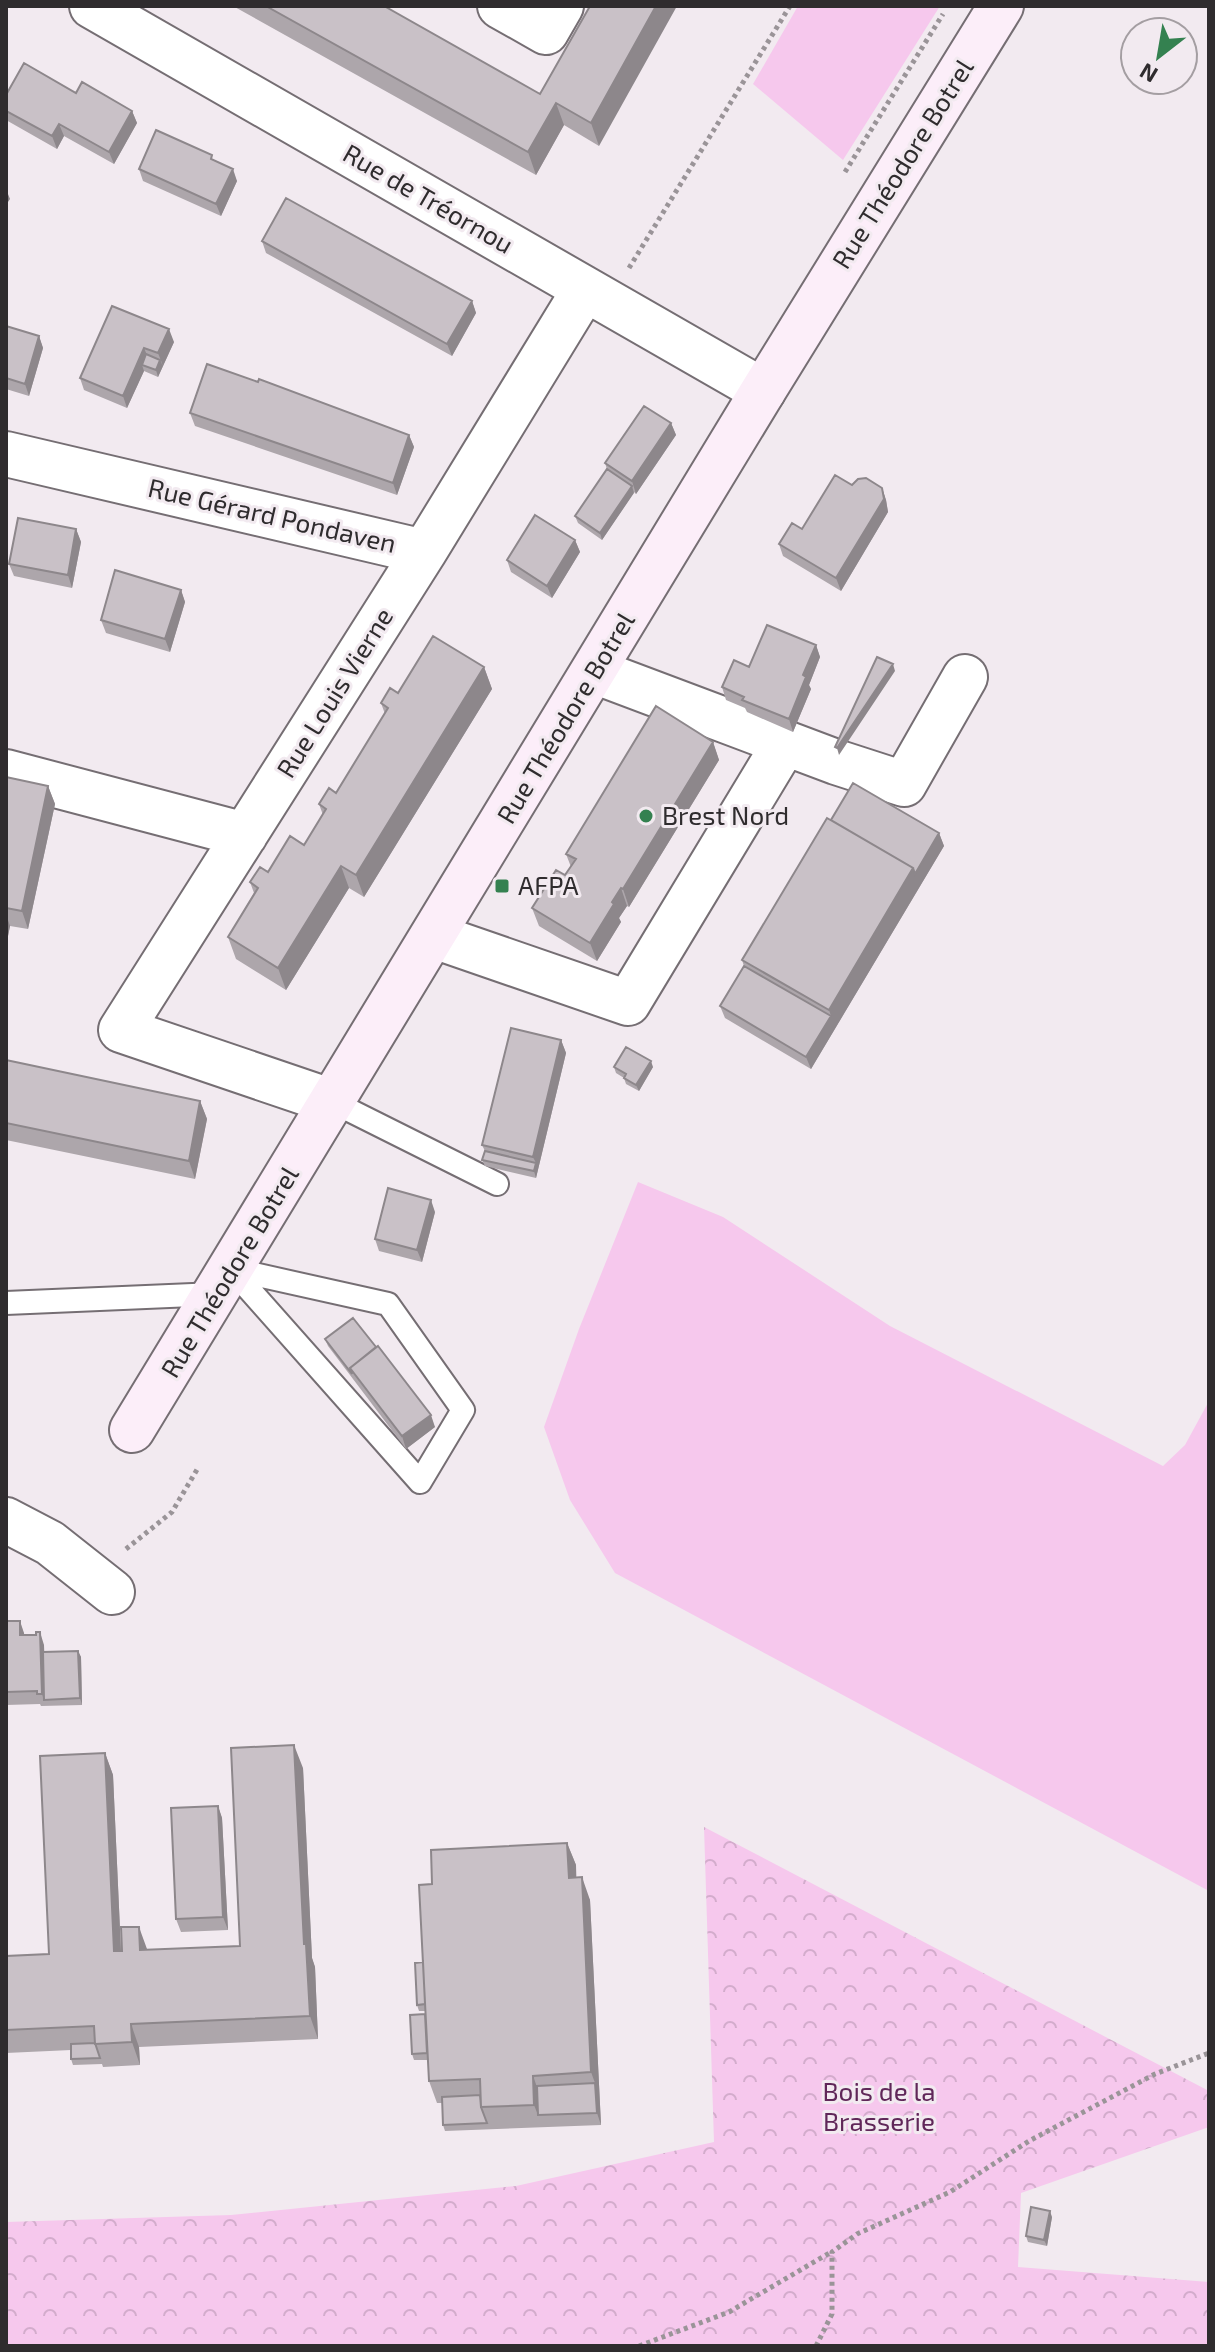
<svg xmlns="http://www.w3.org/2000/svg" width="1215" height="2352" font-family="'Exo 2',sans-serif">
<defs>
<pattern id="forest-crowns" width="20" height="18" patternUnits="userSpaceOnUse" patternTransform="scale(2)"><rect width="20" height="18" fill="#f6c8ed"/><path d="M2 6a3 3 0 1 1 6 0M12 15a3 3 0 1 1 6 0" fill="none" stroke="#d3accc"/></pattern>
</defs>
<rect width="100%" height="100%" fill="#f2eaf0"/>
<path fill="#f6c8ed" d="M798 6H940L843 160 753 84Z
M638 1182 723 1217 890 1326 1163 1466 1185 1445 1209 1401V1891L615 1573 570 1500 544 1427 579 1329Z"/>
<path fill="url(#forest-crowns)" d="M704 1827 1209 2091V2127L1021 2193 1018 2267 1209 2282V2346H6V2222L231 2215 516 2186 714 2142Z"/>
<g fill="none" stroke-linecap="round" stroke-linejoin="round">
<defs>
<path id="lane" d="M333 1102 497 1184
M231 1269 388 1304 463 1410 420 1482Z
M6 1303 216 1294"/>
<path id="street" d="M92 6 763 391
M500 6 546 32 561 6
M6 454 424 552 585 289
M594 671 836 762 904 784 965 677
M6 772 245 835
M434 936 628 1003 785 743
M333 1102 121 1030 424 552
M6 1520 50 1543 112 1592"/>
<path id="secondary" d="M132 1430 763 391 1001 6"/>
</defs>
<use href="#lane" stroke="#756e73" stroke-width="26"/>
<use href="#street" stroke="#756e73" stroke-width="48"/>
<use href="#secondary" stroke="#756e73" stroke-width="48"/>
<path stroke="#9a9498" stroke-width="5" stroke-dasharray="4 4" stroke-linecap="butt" d="M845 172 943 14
M629 268 790 6
M126 1549 172 1512 198 1468
M639 2346 729 2312 831 2252
M816 2346 832 2314V2252L857 2234 950 2192 1029 2141 1155 2074 1209 2053"/>
<use href="#lane" stroke="#fff" stroke-width="22"/>
<use href="#street" stroke="#fff" stroke-width="44"/>
<use href="#secondary" stroke="#fceef9" stroke-width="44"/>
</g>
<path fill="#ada6ab" d="M233 6H384L540 94 590 6 599 146 564 125 536 175Z
M76 93 132 111 137 123 114 164 64 136 57 149 6 120V95Z
M214 161 237 181 221 216 143 181 139 169Z
M262 241 472 301 476 313 452 356 266 253Z
M112 306 174 342 158 377 144 371 127 408 84 390 80 378Z
M6 326 39 336 43 348 29 396 6 389Z
M258 382 409 435 414 447 397 495 195 426 190 413Z
M671 423 676 435 636 494 634 492 602 540 578 523 575 516 607 469 605 463Z
M852 485 882 488 886 500 888 512 841 591 783 556 779 544 802 529Z
M76 529 81 542 72 588 14 576 9 564Z
M575 540 580 552 552 598 511 572 507 560Z
M181 590 185 602 170 652 106 633 101 620Z
M816 645 820 657 809 685 811 689 793 732 747 712 745 708 726 700 722 687 749 667Z
M484 667 492 689 364 897 349 888 286 990 236 959 228 937 254 893 250 882 268 872 304 845 323 815 319 804 336 793 385 714 381 703 398 693Z
M713 742 719 760 629 907 627 906 619 918 621 922 597 961 539 926 532 908 565 875 571 867 566 854Z
M6 777 48 786 55 804 28 929 10 926 6 946Z
M831 820 939 833 944 846 811 1069 725 1018 720 1006 744 966 742 960Z
M561 1040 566 1053 536 1178 485 1166 482 1160 485 1151 482 1145Z
M6 1060 200 1101 207 1119 195 1179 6 1140Z
M614 1067H653L639 1091 626 1084 624 1078 616 1073Z
M435 1212 422 1262 379 1251 375 1239Z
M325 1339 435 1427 406 1449 328 1346Z
M6 1621 24 1633V1635L44 1645V1652L78 1651 81 1657 82 1705 41 1706 40 1704 6 1705Z
M105 1753 113 1775 121 1951 240 1946 303 1768 312 1958 315 1967 318 2039 139 2047 140 2065 103 2067 102 2064 73 2065 71 2059V2050L6 2053V1956L49 1954Z
M218 1806 222 1818 228 1930 181 1932 176 1919Z
M567 1843 576 1865V1878L590 1900 601 2125 445 2131 443 2125 442 2103H437L429 2081 428 2060H414L412 2054 425 2014V2011H419L417 2005 432 1884Z
M1052 2217 1047 2246 1028 2242 1026 2236Z"/>
<path fill="#8d878b" d="M656 6H677L599 146 591 123Z
M556 103 564 125 536 175 528 152Z
M132 111 137 123 114 164 109 152Z
M59 124 64 136 57 149 52 136Z
M233 169 237 181 221 216 216 204Z
M6 189 10 199 6 205Z
M472 301 476 313 452 356 447 344Z
M169 329 174 342 163 366 158 353Z
M39 336 43 348 29 396 25 384Z
M144 348 149 360 142 365 144 371 127 408 123 396Z
M160 360 163 366 158 377 156 370Z
M671 423 676 435 636 494 632 481Z
M409 435 414 447 397 495 393 483Z
M632 486 634 493 602 540 600 533Z
M882 488 886 500 888 512 841 591 836 578Z
M76 529 81 542 72 588 68 575Z
M575 540 580 552 552 598 547 586Z
M181 590 185 602 170 652 165 639Z
M816 645 820 657 809 685 811 689 793 732 789 719 803 675Z
M893 664 895 671 839 755 837 748Z
M484 667 492 689 364 897 356 875Z
M713 742 719 760 629 907 623 889Z
M48 786 55 804 28 929 22 911Z
M939 833 944 846 811 1069 806 1057 831 1016 829 1010 913 868Z
M341 866 349 888 286 990 278 968Z
M621 888 627 906 619 918 621 922 597 961 590 943 612 902Z
M6 914 10 926 6 946Z
M561 1040 566 1053 536 1178 534 1171 536 1163 533 1157Z
M651 1061 653 1067 639 1091 636 1085Z
M200 1101 207 1119 195 1179 189 1161Z
M431 1200 435 1212 422 1262 417 1250Z
M431 1415 435 1427 406 1449 402 1436Z
M20 1621 24 1633 25 1647 20 1635Z
M40 1632 44 1645 46 1700H44L42 1694Z
M78 1651 81 1657 82 1705 80 1698Z
M294 1745 303 1768 312 1958 315 1967 318 2039 310 2016 304 1944Z
M105 1753 113 1775 122 1974 114 1951Z
M218 1806 222 1818 228 1930 223 1917Z
M567 1843 576 1865 577 1901 569 1878Z
M582 1877 590 1900 601 2125 597 2113 595 2083 591 2072Z
M139 1927 147 1949 149 1973 140 1950Z
M131 2024 139 2047 140 2065 132 2042Z
M533 2076 541 2098 538 2115 534 2105Z
M1050 2211 1052 2217 1047 2246 1044 2240Z"/>
<path fill="#c9c1c7" stroke="#8d878b" stroke-width="2" d="M266 6H384L540 94 590 6H656L591 123 556 103 528 152Z
M24 63 76 93 82 82 132 111 109 152 59 124 52 136 6 111V95Z
M156 130 212 155 211 159 233 169 216 204 139 169Z
M286 198 472 301 447 344 262 241Z
M112 306 169 329 158 353 144 348 123 396 80 378Z
M6 326 39 336 25 384 6 378Z
M146 354 160 360 156 370 142 365Z
M207 364 258 382 259 379 409 435 393 483 190 413Z
M644 406 671 423 632 481 605 463Z
M607 469 632 486 600 533 575 516Z
M835 475 852 485 858 479 866 478 882 488 884 499 836 578 779 544 792 523 802 529Z
M535 515 575 540 547 586 507 560Z
M18 518 76 529 68 575 9 564Z
M115 570 181 590 165 639 101 620Z
M767 625 816 645 803 675 806 677 789 719 742 700 744 697 722 687 734 660 749 667Z
M433 636 484 667 356 875 341 866 278 968 228 937 258 888 250 882 260 867 268 872 290 836 304 845 326 809 319 804 329 788 336 793 388 708 381 703 390 688 398 693Z
M877 657 893 664 837 748 835 747Z
M656 706 713 742 623 889 621 888 612 902 614 904 590 943 532 908 556 870 565 875 576 859 566 854Z
M6 777 48 786 22 911 6 908Z
M853 783 939 833 915 874 913 868 831 820Z
M827 818 913 868 829 1010 742 960Z
M744 966 831 1016 806 1057 720 1006Z
M511 1028 561 1040 533 1157 482 1145Z
M626 1047 651 1061 636 1085 624 1078 626 1074 614 1067Z
M6 1060 200 1101 189 1161 6 1123Z
M485 1151 536 1163 534 1171 482 1160Z
M388 1188 431 1200 417 1250 375 1239Z
M353 1318 376 1347 350 1368 352 1374 325 1339Z
M378 1346 431 1415 402 1436 350 1368Z
M6 1621H20V1635H36V1632H40L42 1694H37V1691L6 1692Z
M78 1651 80 1698 44 1700 43 1652Z
M294 1745 304 1944H306L310 2016 131 2024 132 2042 95 2044 94 2026 6 2030V1956L49 1954 40 1756 105 1753 114 1951H122L121 1927H139L140 1950 240 1946 231 1748Z
M218 1806 223 1917 176 1919 171 1808Z
M567 1843 569 1878 582 1877 591 2072 533 2076 534 2105 481 2107 480 2079 429 2081 419 1885 432 1884 431 1850Z
M423 1962 425 2004 417 2005 415 1963Z
M425 2014 427 2053 412 2054 410 2015Z
M95 2043 100 2058 71 2059V2044Z
M595 2083 597 2113 538 2115 537 2086Z
M480 2095 481 2107 487 2123 443 2125 442 2097Z
M1031 2207 1050 2211 1044 2240 1026 2236Z"/>
<g fill="#348150" stroke="#f2eaf0" stroke-width="3">
<circle cx="646" cy="816" r="8"/>
<rect x="494" y="878" width="16" height="16" rx="4"/>
</g>
<g text-anchor="middle" stroke-width="6" stroke-linejoin="round" paint-order="stroke">
<g font-size="26" fill="#2f2c2e" stroke="#f2eaf0">
<text transform="translate(903 164) rotate(-58)" y="9">Rue Théodore Botrel</text>
<text transform="translate(428 199) rotate(30)" y="9">Rue de Tréornou</text>
<text transform="translate(272 516) rotate(13)" y="9">Rue Gérard Pondaven</text>
<text transform="translate(335 693) rotate(-58)" y="9">Rue Louis Vierne</text>
<text transform="translate(566 718) rotate(-59)" y="9">Rue Théodore Botrel</text>
<text transform="translate(230 1272) rotate(-59)" y="9">Rue Théodore Botrel</text>
</g>
<g font-size="26" fill="#2f2c2e" stroke="#f2eaf0" text-anchor="start">
<text x="662" y="825">Brest Nord</text>
<text x="518" y="895">AFPA</text>
</g>
<g font-size="26" fill="#602759" stroke="#f2eaf0">
<text x="879" y="2101">Bois de la<tspan x="879" dy="30">Brasserie</tspan></text>
</g>
</g>
<rect width="1215" height="2352" fill="none" stroke="#2f2c2e" stroke-width="16"/>
<g transform="translate(1159 56) rotate(211)"><circle r="38" fill="#f2eaf0" stroke="#a49ea2" stroke-width="2"/>
<path d="M0-6L14 30L0 20L-14 30Z" fill="#348150"/>
<text y="-12" font-size="22" font-weight="bold" text-anchor="middle" fill="#2f2c2e">N</text>
</g>
</svg>
